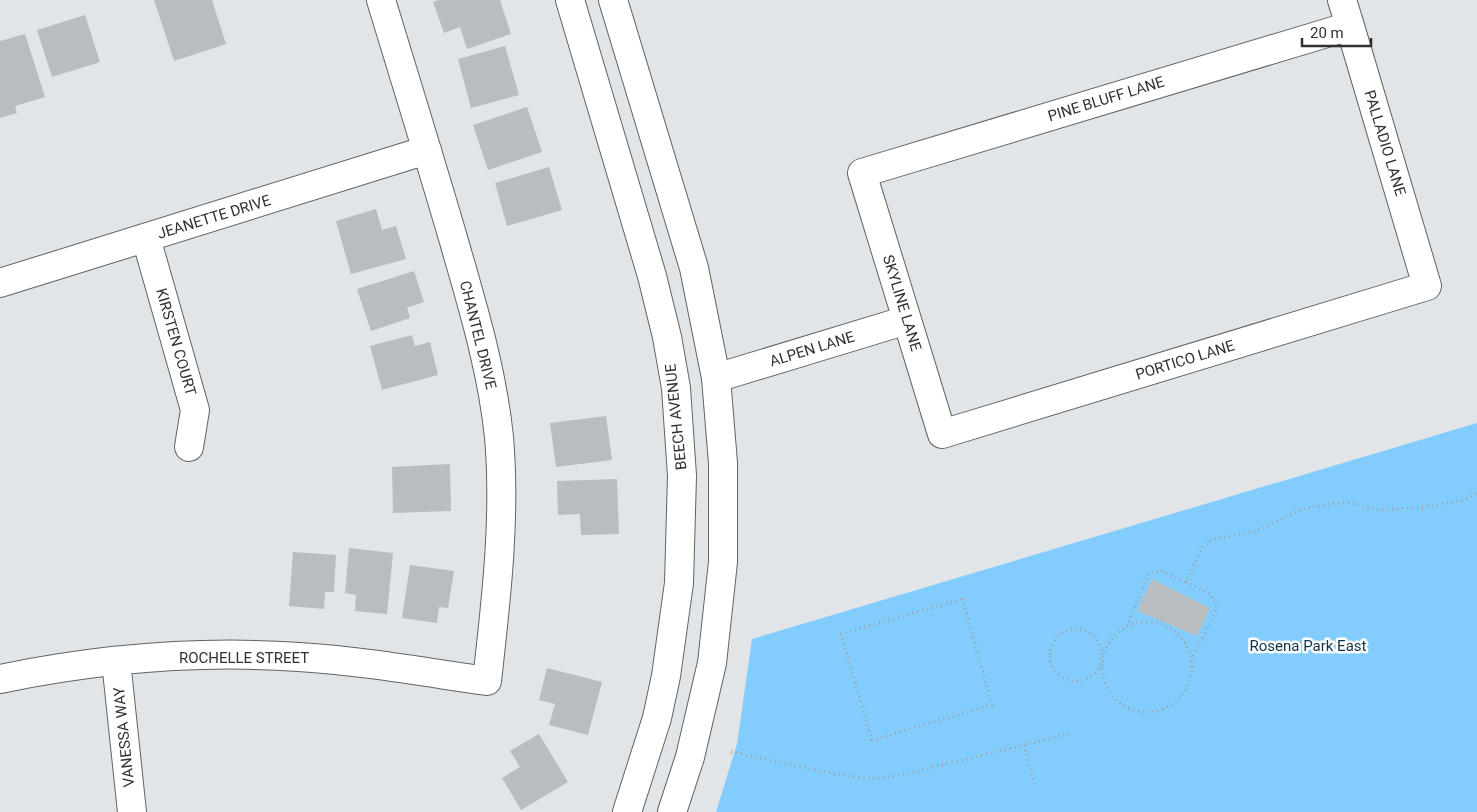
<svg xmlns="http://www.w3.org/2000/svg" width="1477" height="812" font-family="Roboto,sans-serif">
<rect width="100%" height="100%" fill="#e1e5e8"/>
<path fill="#82cdfe" d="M1477 423V812H716L737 744 752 639Z"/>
<path fill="#b9bdc0" d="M154 0H212L226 44 174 61Z
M439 0H500L511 34 467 49 460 27 444 33 433 2Z
M85 15 100 62 52 77 37 30Z
M25 34 45 97 15 106 17 113 0 118V41Z
M505 46 519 95 471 108 458 59Z
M527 107 542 152 488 170 473 125Z
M549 167 562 210 507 226 495 183Z
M376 209 382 230 396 226 406 259 351 274 336 221Z
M414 271 424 302 407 308 410 318 371 331 357 289Z
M412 335 415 346 430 342 438 375 382 390 370 346Z
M606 416 612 460 556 467 550 423Z
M450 464 451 511 393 513 392 467Z
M617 479 619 534 581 535 580 514 558 515 557 481Z
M349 548 393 553 387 614 355 611 356 595 345 593Z
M293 552 336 555 334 592H325L324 609 289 606Z
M410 565 454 571 448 608 439 607 437 623 402 618Z
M1152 579 1210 608 1197 636 1137 611Z
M547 668 602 682 588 735 549 725 555 704 539 700Z
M539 734 568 782 521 810 502 778 520 767 510 751Z"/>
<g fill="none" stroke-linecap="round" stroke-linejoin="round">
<defs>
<path id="minor" d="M1342 0 1350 26 1427 286 942 434 862 173 1350 26
M146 238 195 410 189 447
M0 283 427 150
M716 378 907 320
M116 661 132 812
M0 679C97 659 199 650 299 657 362 661 424 672 487 681 496 600 506 519 499 437 492 369 472 304 453 238 430 159 405 79 381 0"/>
<path id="major" d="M570 0 652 276 667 337 676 388 682 476 679 583 666 676 657 718 627 812
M613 0 694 268 716 378 723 463V562L712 663 690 757 672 812"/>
</defs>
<use href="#minor" stroke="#5f6365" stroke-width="30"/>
<use href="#major" stroke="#5f6365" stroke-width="30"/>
<path stroke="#9ea1a4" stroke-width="3" stroke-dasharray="1 4" stroke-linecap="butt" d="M1186 582 1210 594 1217 607 1192 659
M962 599 992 705 872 740 841 634Z
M1102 667a45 45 0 1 1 90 0a45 45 0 1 1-90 0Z
M1127 626 1148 574 1162 571 1186 582 1203 546 1214 539 1256 531 1300 510 1326 504 1351 503 1377 510 1416 508 1464 500 1477 493
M1050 655a26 26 0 1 1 52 0a26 26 0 1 1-52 0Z
M1024 745 1034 784
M731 752 835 774 869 779 896 776 1069 734"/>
<use href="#minor" stroke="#fff" stroke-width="28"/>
<use href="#major" stroke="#fff" stroke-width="28"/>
</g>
<g text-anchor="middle" stroke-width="5" stroke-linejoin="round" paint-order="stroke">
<g font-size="15" fill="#2f3132" stroke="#fff">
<text transform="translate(1106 99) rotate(-17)" y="5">PINE BLUFF LANE</text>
<text transform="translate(1385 143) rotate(73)" y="5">PALLADIO LANE</text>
<text transform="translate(214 217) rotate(-17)" y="5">JEANETTE DRIVE</text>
<text transform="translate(902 303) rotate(73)" y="5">SKYLINE LANE</text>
<text transform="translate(478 335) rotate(76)" y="5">CHANTEL DRIVE</text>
<text transform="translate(176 342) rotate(74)" y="5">KIRSTEN COURT</text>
<text transform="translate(812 349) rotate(-17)" y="5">ALPEN LANE</text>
<text transform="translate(1185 360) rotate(-17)" y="5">PORTICO LANE</text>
<text transform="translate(676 417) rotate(-96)" y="5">BEECH AVENUE</text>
<text x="244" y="663">ROCHELLE STREET</text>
<text transform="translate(124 737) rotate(-96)" y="5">VANESSA WAY</text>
</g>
<g font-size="15" fill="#0f3449" stroke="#fff">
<text x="1308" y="651">Rosena Park East</text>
</g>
</g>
<path d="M1302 38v8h69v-8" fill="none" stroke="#2f3132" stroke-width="2.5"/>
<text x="1310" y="38" font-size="15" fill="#2f3132" stroke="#ffffff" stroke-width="4" paint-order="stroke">20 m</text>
</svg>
